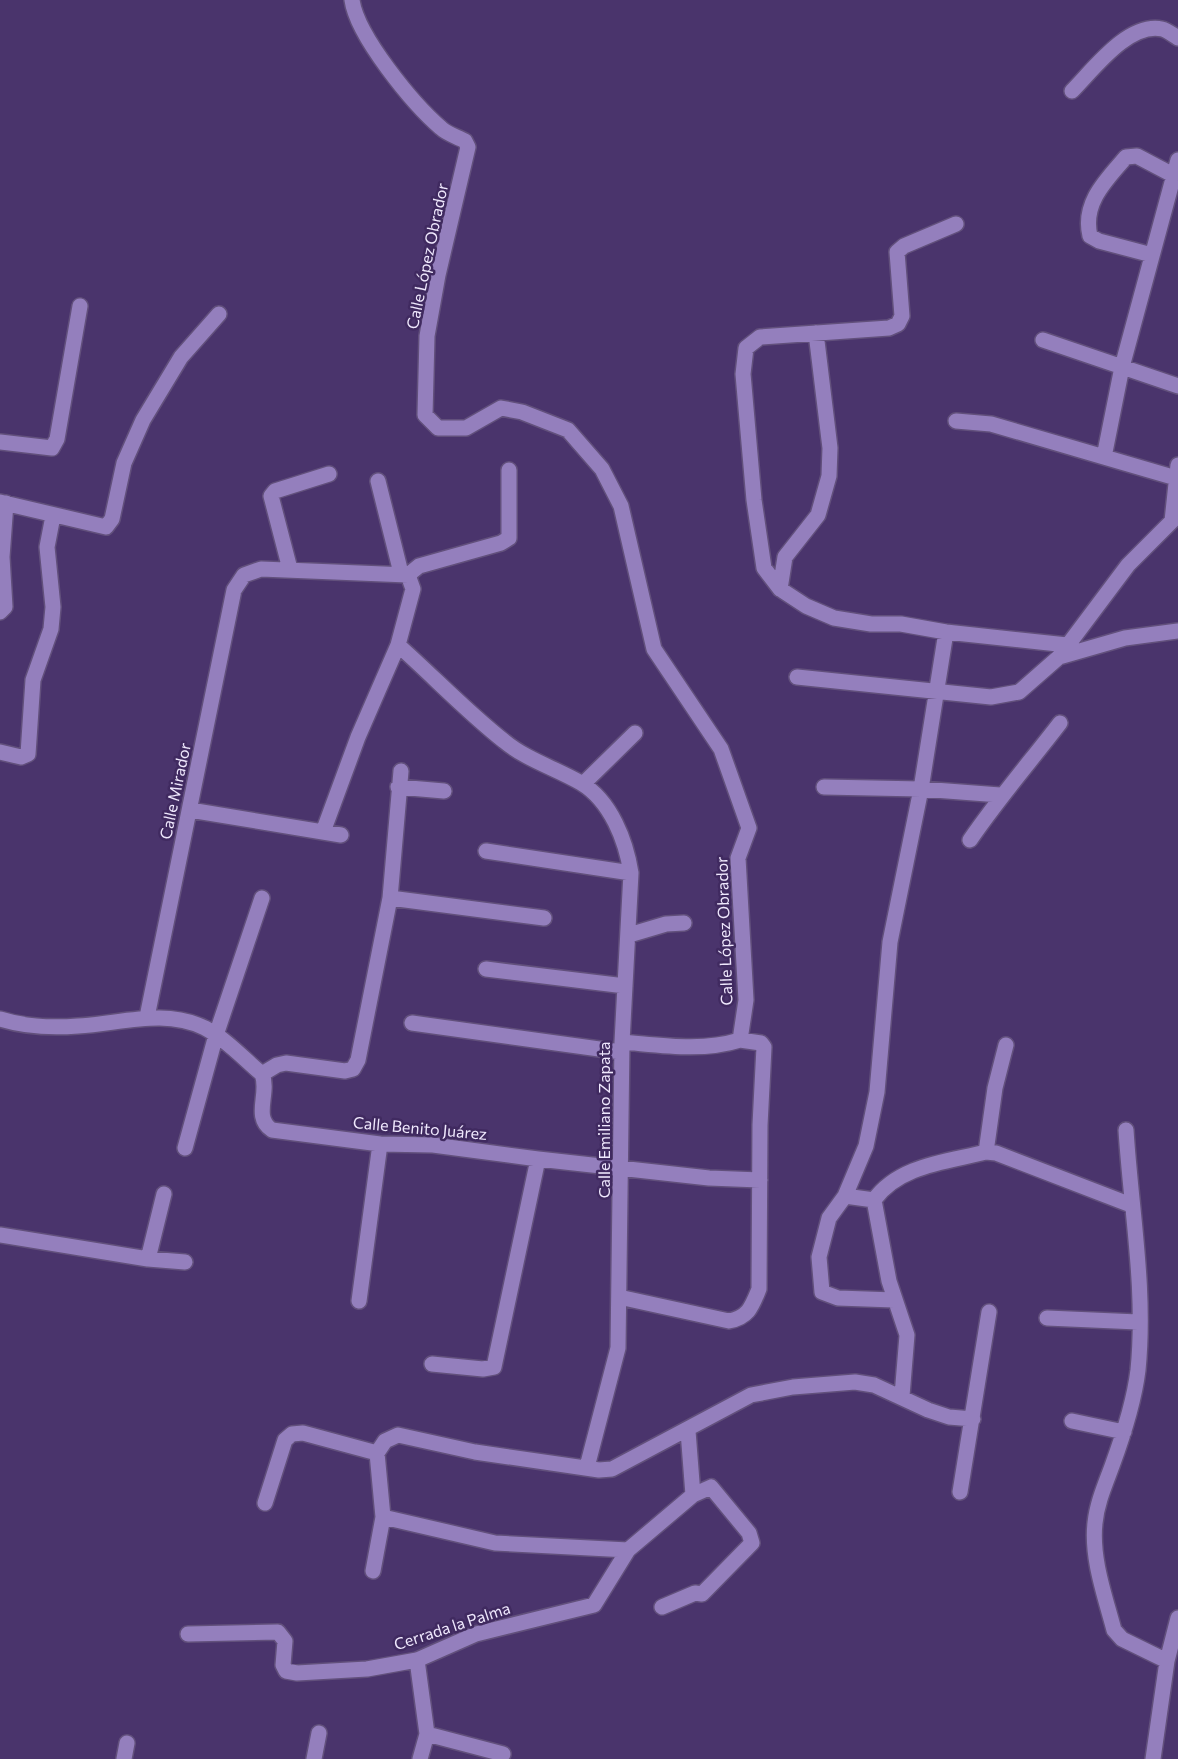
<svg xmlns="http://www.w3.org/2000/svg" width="1178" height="1759" font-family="Commissioner,sans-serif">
<rect width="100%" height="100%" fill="#4a346c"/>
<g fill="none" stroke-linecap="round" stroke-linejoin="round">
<defs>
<path id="minor" d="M352 0C357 36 413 104 441 128 447 134 458 137 465 141L468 147 438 275 427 336 425 415 438 428H466L501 408 522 412 568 430 602 469 621 506 654 649 721 749 749 828 738 858 746 1000 740 1040 761 1043 764 1047 760 1125 759 1289C752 1306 749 1317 729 1321L619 1297
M1072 91C1093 70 1128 22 1162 29 1167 30 1173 35 1178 38
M956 224 904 246 897 252 902 316 898 324 889 328 760 337 746 348 743 374 754 500 764 568 780 589 806 606 834 618 871 624H901L946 632 1067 645
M1152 255 1099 241 1090 236C1082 203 1106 180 1126 157L1137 156 1173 175
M1043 340 1178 386
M956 421 991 424 1104 457
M0 442 52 448 57 439 80 306
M1176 478 1104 457 1122 367 1178 160
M378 481 401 573
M0 502 106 527 112 519 124 463 143 420 181 357 219 314
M1172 521 1178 465
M290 569 271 496 275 491 329 474
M408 575 419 566 501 543 509 538V470
M780 589 785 557 818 515 829 476 830 448 816 333
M0 612 5 607 2 557 6 503
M1059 657 1125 638 1178 631
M797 677 991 697 1019 692 1059 657 1128 565 1172 521
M0 752 21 757 28 754 33 680 51 629 53 607 47 547 53 516
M583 784 635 733
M398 787 444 791
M824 787 921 789 1000 795
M190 810 341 835
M323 832 358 737 398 645
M970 840C998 799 1030 762 1060 723
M486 851 631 873
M390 898 544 918
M629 935 666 924 684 923
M486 969 625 986
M147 1017 234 590 244 575 261 569 408 575 413 589 398 645C433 676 467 712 504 741 527 760 555 768 581 783 611 801 626 841 631 873L622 1042 618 1348 587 1467
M0 1019C25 1027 52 1028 78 1026 120 1024 164 1008 205 1028 226 1039 244 1059 262 1074 270 1093 252 1117 272 1130L380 1144 433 1145 538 1159 709 1178 760 1180
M412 1023 621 1052
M622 1042C660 1045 702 1052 740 1040
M262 1074 277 1065 286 1063 345 1071 353 1069 358 1060 390 898 401 771
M1126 1130C1131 1210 1146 1289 1138 1370 1134 1403 1123 1436 1112 1466 1105 1485 1097 1503 1095 1523 1091 1558 1105 1596 1114 1630L1122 1639 1167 1661
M185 1148 216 1035 262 898
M986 1152 995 1088 1006 1045
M845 1196 874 1200C899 1165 947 1162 986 1152L996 1153 1131 1205
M874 1200 889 1281 907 1335 902 1396
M0 1235 148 1259 185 1262
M148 1259 164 1194
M894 1300 838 1298 822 1292 819 1257 829 1218 845 1196 866 1146 877 1092 890 942 921 789 946 632
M359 1301 380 1144
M1047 1318 1138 1322
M432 1364 483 1369 494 1367 538 1159
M1072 1421 1124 1432
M688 1431 693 1495
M377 1453 385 1441 398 1435 475 1452 599 1470 612 1469 751 1395 793 1387 855 1382 874 1385 928 1410 949 1417 973 1419
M960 1492 989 1312
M265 1503 285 1440 292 1434 303 1433 377 1453
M383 1517 495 1543 628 1550
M373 1571 383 1517 377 1453
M188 1634 278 1632 285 1641 283 1665 286 1671 297 1673 367 1669 417 1660 476 1634 594 1605 628 1550 693 1495 711 1487 749 1533 752 1543 702 1594 695 1593 662 1607
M417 1660 427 1734 420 1759
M427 1734 503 1754
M124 1759 127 1743
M314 1759 319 1733
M1153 1759 1167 1661 1178 1618"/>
</defs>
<use href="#minor" stroke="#62507c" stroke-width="18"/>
<use href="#minor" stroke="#947fbd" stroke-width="15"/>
</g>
<g text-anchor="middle" stroke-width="5" stroke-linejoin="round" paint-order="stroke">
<g font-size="16" fill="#efe8fd" stroke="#402a60">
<text transform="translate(427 256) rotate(-78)" y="6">Calle López Obrador</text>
<text transform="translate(175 791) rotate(-78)" y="6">Calle Mirador</text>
<text transform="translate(724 931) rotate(-92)" y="6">Calle López Obrador</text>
<text transform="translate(604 1120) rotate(-90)" y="6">Calle Emiliano Zapata</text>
<text transform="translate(420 1128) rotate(5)" y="6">Calle Benito Juárez</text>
<text transform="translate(452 1626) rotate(-18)" y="6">Cerrada la Palma</text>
</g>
</g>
</svg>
